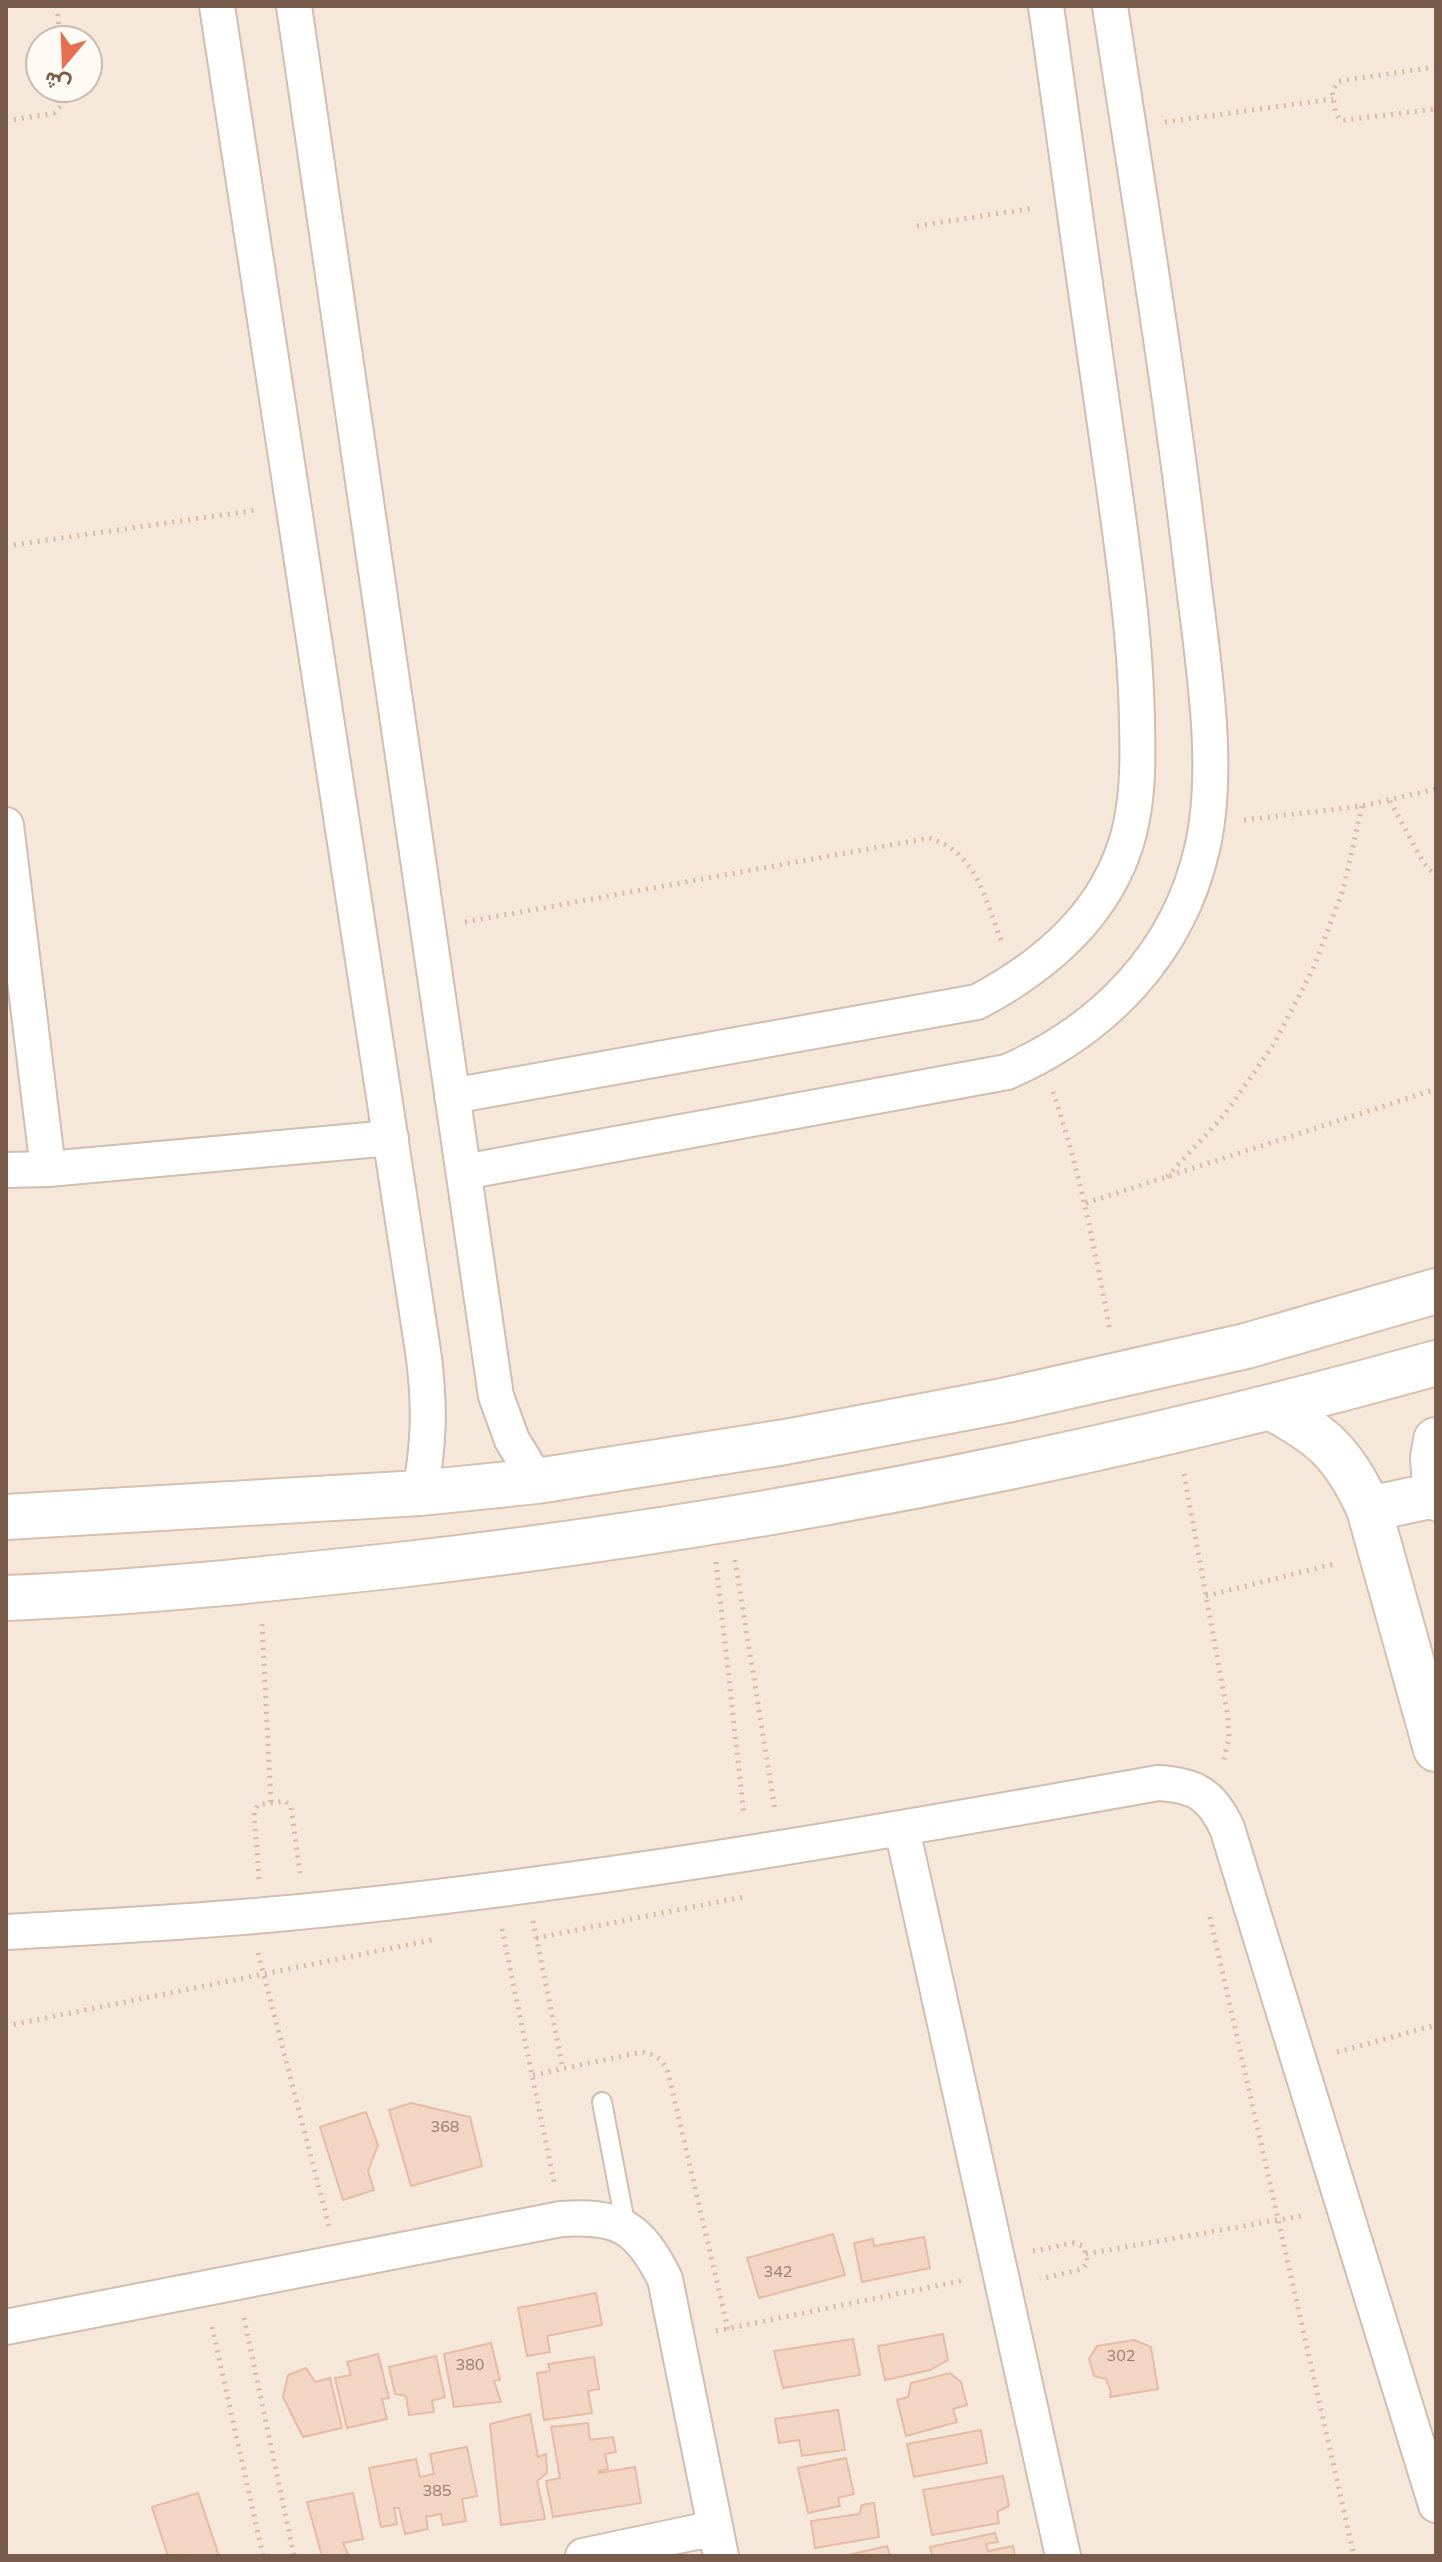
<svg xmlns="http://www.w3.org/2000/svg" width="1442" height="2562" font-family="Mulish,Vazirmatn,sans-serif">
<rect width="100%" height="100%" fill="#fdf6ec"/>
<path fill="#f5e8da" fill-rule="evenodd" d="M6 6H1436V2556H6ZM40 40H88V88H40Z"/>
<path fill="#f3d5c3" stroke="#e6bba3" stroke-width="2" d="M411 2103 470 2117 482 2166 411 2186 389 2110Z
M366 2112 378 2145 368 2171 374 2190 343 2200 320 2127Z
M833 2234 845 2275 759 2298 747 2258Z
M924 2237 930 2268 862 2282 854 2243 873 2239 874 2246Z
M596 2293 602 2325 547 2336 550 2352 527 2356 518 2308Z
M943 2334 948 2360 930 2370 885 2380 878 2346Z
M853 2339 860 2375 783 2388 774 2351Z
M1134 2340 1151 2347 1158 2389 1110 2397 1111 2392 1106 2379 1094 2376 1089 2359 1097 2346Z
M491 2343 500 2380 494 2381 501 2402 454 2407 444 2354Z
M378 2354 389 2398 382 2399 387 2419 347 2428 335 2378 351 2375 347 2362Z
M436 2356 445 2397 432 2401 434 2412 409 2415 406 2396 395 2394 389 2367Z
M594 2357 599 2389 588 2391 592 2413 544 2420 537 2373 550 2371 548 2364Z
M306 2368 315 2382 330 2378 342 2428 303 2437 283 2397 288 2375Z
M950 2373 961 2382 967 2405 953 2409 957 2422 906 2436 897 2400 908 2397 911 2383Z
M838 2410 845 2450 802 2456 799 2440 779 2443 775 2419Z
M530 2414 538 2457 546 2454 547 2473 537 2481 545 2519 501 2525 490 2424Z
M588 2423 590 2440 613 2437 616 2452 605 2454 608 2469 599 2471V2473L635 2467 641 2503 553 2517 546 2481 560 2478 551 2427Z
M981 2430 987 2463 914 2477 907 2444Z
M467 2447 477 2496 462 2499 466 2521 443 2525 441 2514 426 2517 428 2529 405 2534 399 2508H394L397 2524 381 2527 369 2468 416 2459 420 2477 434 2474 430 2454Z
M846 2458 854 2494 838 2498 840 2506 808 2513 798 2468Z
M1003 2476 1009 2506 997 2512 999 2523 932 2535 923 2490Z
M198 2493 219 2556H184V2554L183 2556H168L152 2507Z
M353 2493 363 2539 343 2543 349 2556H322L307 2502Z
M874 2503 879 2537 815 2548 811 2521 859 2514 862 2505Z
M995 2533 998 2542 986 2544 988 2551 1013 2546 1015 2556H932L930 2547Z
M887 2546 890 2556H844Z"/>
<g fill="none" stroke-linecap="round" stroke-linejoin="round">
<defs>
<path id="lane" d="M602 2102 626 2228"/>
<path id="street" d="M217 6 424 1358C430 1409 429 1443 420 1493
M294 6 496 1396 512 1440 537 1481
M6 825 48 1169
M452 1096 977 1002C1047 965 1108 913 1129 833 1138 797 1138 761 1137 725 1136 638 1123 552 1111 466 1089 313 1067 159 1046 6
M6 1170 48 1169 391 1138
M464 1172 1007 1072C1103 1030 1178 954 1202 849 1221 769 1203 661 1193 579 1171 387 1139 197 1110 6
M902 1829 1063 2556
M6 1932C92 1927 179 1923 266 1915 565 1888 862 1836 1158 1783 1195 1785 1211 1794 1227 1828L1436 2505
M6 2327 561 2219C619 2215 639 2227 665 2279L721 2556
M583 2556 715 2528"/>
<path id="secondary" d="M1270 1407C1323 1435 1344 1454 1369 1509L1436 1749
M1436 1440 1433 1458 1436 1498
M1369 1509 1435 1495
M6 1517 420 1493 537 1481 785 1442 1007 1400 1246 1346 1436 1291
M6 1598C137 1593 268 1579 399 1565 749 1525 1096 1458 1436 1363"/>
</defs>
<use href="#lane" stroke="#d1beb0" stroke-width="22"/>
<use href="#street" stroke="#d1beb0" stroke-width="38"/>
<use href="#secondary" stroke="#d6c0b0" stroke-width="48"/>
<path stroke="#d9b8a5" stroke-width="5" stroke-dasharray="2 6" stroke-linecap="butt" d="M57 6 60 40
M1436 67 1339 81 1332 91 1336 113 1340 120H1345L1436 109
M6 121 54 113 65 102V88
M1165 122 1333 99
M917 226 1034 208
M6 546 257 510
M1390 801 1423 862 1436 877
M1244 820 1362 806 1436 789
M465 922 929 838C977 852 985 900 1002 943
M1053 1092C1080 1171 1095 1250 1110 1331
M1167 1177 1225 1114 1274 1044 1313 969 1343 890 1362 806
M1086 1203 1436 1089
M1184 1474 1228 1717 1229 1738 1223 1763
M735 1560 775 1810
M716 1562 744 1815
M1206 1596 1338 1563
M262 1624 271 1803
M259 1879 254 1812 258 1805 285 1801 291 1807 300 1873
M1210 1917 1354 2556
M533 1921 563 2069
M502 1929 554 2182
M536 1938 743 1897
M258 1953 329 2226
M6 2026 432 1940
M1337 2052 1436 2025
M533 2075 642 2052C656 2055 662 2059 668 2072L728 2329
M1033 2251 1074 2243 1083 2246 1088 2262 1082 2269 1040 2279
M1086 2254 1306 2215
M244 2318 294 2556
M212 2327 263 2556
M716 2331 965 2280"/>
<use href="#lane" stroke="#fff" stroke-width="18"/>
<use href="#street" stroke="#fff" stroke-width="34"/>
<use href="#secondary" stroke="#fff" stroke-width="44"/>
</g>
<g text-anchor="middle" stroke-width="7" stroke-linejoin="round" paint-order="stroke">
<g font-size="16" fill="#987a6a">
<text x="445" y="2132">368</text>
<text x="778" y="2277">342</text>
<text x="1121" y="2361">302</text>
<text x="470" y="2370">380</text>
<text x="437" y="2496">385</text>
</g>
</g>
<rect width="1442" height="2562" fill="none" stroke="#7a5c4d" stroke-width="16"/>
<g transform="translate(64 64) rotate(199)"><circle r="38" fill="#fffaf3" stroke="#cabbb1" stroke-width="2"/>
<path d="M0-6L14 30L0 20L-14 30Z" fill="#e76f51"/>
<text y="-12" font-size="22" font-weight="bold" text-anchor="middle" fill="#7a5c4d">ش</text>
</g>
</svg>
